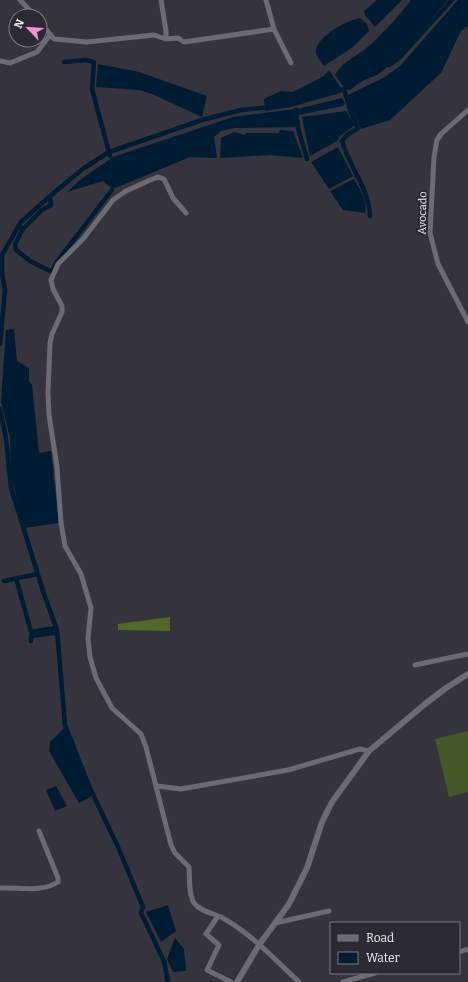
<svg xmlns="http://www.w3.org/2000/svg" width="468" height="982" font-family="Bitter,serif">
<rect width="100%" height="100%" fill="#35333c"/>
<path fill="#445726" d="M468 731V792L449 797 435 739Z"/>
<path fill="#506929" d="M170 617V631L118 630V624Z"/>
<path fill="#001c32" d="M377 0H402L375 27 365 15 364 11Z
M411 0H448L394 62 377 75 362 81 350 90 344 87 335 75C342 61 360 55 371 44 385 31 399 16 411 0Z
M458 0H468V26L461 31 441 73 390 120 361 129 346 96 383 78 400 66Z
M360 18 367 24 369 31 353 47 324 66C321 62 315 56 316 50 320 34 346 21 360 18Z
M98 64 139 72 207 96 202 117 152 94 140 90 96 87Z
M329 70 341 88 340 93 291 107 265 111 264 99 281 91 293 92 324 76Z
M342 98 345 103 343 106 298 115 297 109Z
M295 109 296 127 235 128 221 131 214 137 217 158 190 157 113 189 103 181 67 192 80 180 113 157 233 117Z
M346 111 355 125 340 136 337 141 310 156 302 117Z
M280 130 293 131 303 158 270 155 220 158 221 138 234 132 245 135V133H279Z
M338 147 353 176 329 189 311 162Z
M354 179C360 190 368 200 365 213L343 210 330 191Z
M14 329 17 361 29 368V381L32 385 39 453 51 451 59 523 24 528 11 475 10 438 1 402 6 330Z
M64 728 92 796 79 803 49 751 50 742Z
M56 786 67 806 55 811 46 790Z
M168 905 176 931 161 942 146 912Z
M175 938 184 949 186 971 173 972 167 959Z"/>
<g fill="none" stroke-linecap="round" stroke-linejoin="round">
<path stroke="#001c32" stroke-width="4.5" d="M64 62 86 60 94 62 92 89 110 156
M389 65 398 59 452 0
M344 89 351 113 358 128 347 135 342 141C349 167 369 188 370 216
M336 92 351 86
M296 110 298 128 307 159
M18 226 23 229 15 244 16 250 30 261 52 272 56 263 112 190
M23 229 42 210 51 205 50 196
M0 344 5 290 2 273V255L21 222 50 196 84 168 109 152 202 120 241 110 270 107
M0 409 6 438 11 488 44 594 57 630 65 725 89 786 118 847 143 907 141 913 164 961 168 982
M16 578 31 632 56 628
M4 581 37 574
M31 641V636L53 633 57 634"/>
<path stroke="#6c6a74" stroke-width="5" d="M20 0 35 16
M161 0 166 31V39
M266 0 274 29
M40 22 54 39 87 42 154 35 166 39 178 38 184 42 274 29 291 63
M0 61 10 63 37 52 50 35
M468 110 441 134 437 140 434 157 430 233 438 264 468 322
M186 213 173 198 164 179 158 177 148 181 126 191 113 200 83 239 58 264 51 280 53 289 62 306V312L52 334 50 343 48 393 49 415 57 467 61 523 65 546 81 574 91 608 88 638 90 657 96 678 112 708 141 734 146 747 171 845 175 853 189 867C190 878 188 893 194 903 200 911 212 913 221 917 252 934 274 959 299 982
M415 665 468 654
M157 786 181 789 288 770 360 749 369 751
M0 888C19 887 41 893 58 882V878L39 831
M218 916 206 934 219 945 207 970 231 982
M275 923 329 911
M459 952 468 949
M343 982 375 973"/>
<path stroke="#6c6a74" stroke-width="6" d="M237 982 259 945 289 904 307 868 322 822 332 802 369 751 425 704 446 688 468 674"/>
</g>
<g text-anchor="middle" stroke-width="4" stroke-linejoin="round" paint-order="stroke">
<g font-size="11" fill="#f2f0f6" stroke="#2b2931">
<text transform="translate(422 213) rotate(-89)" y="4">Avocado</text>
</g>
</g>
<rect x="330" y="922" width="130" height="52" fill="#2b2931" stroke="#7b7980"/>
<rect x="338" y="935" width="20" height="6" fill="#6c6a74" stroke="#7b7980"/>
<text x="366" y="942" font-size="12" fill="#f2f0f6">Road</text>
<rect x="338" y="952" width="20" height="12" fill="#001c32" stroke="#7b7980"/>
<text x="366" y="962" font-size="12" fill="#f2f0f6">Water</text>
<g transform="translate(28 28) rotate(295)"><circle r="19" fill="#2b2931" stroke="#7b7980"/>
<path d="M0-3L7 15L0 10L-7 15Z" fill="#f591d2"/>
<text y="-6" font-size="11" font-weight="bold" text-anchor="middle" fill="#f2f0f6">N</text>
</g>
</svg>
